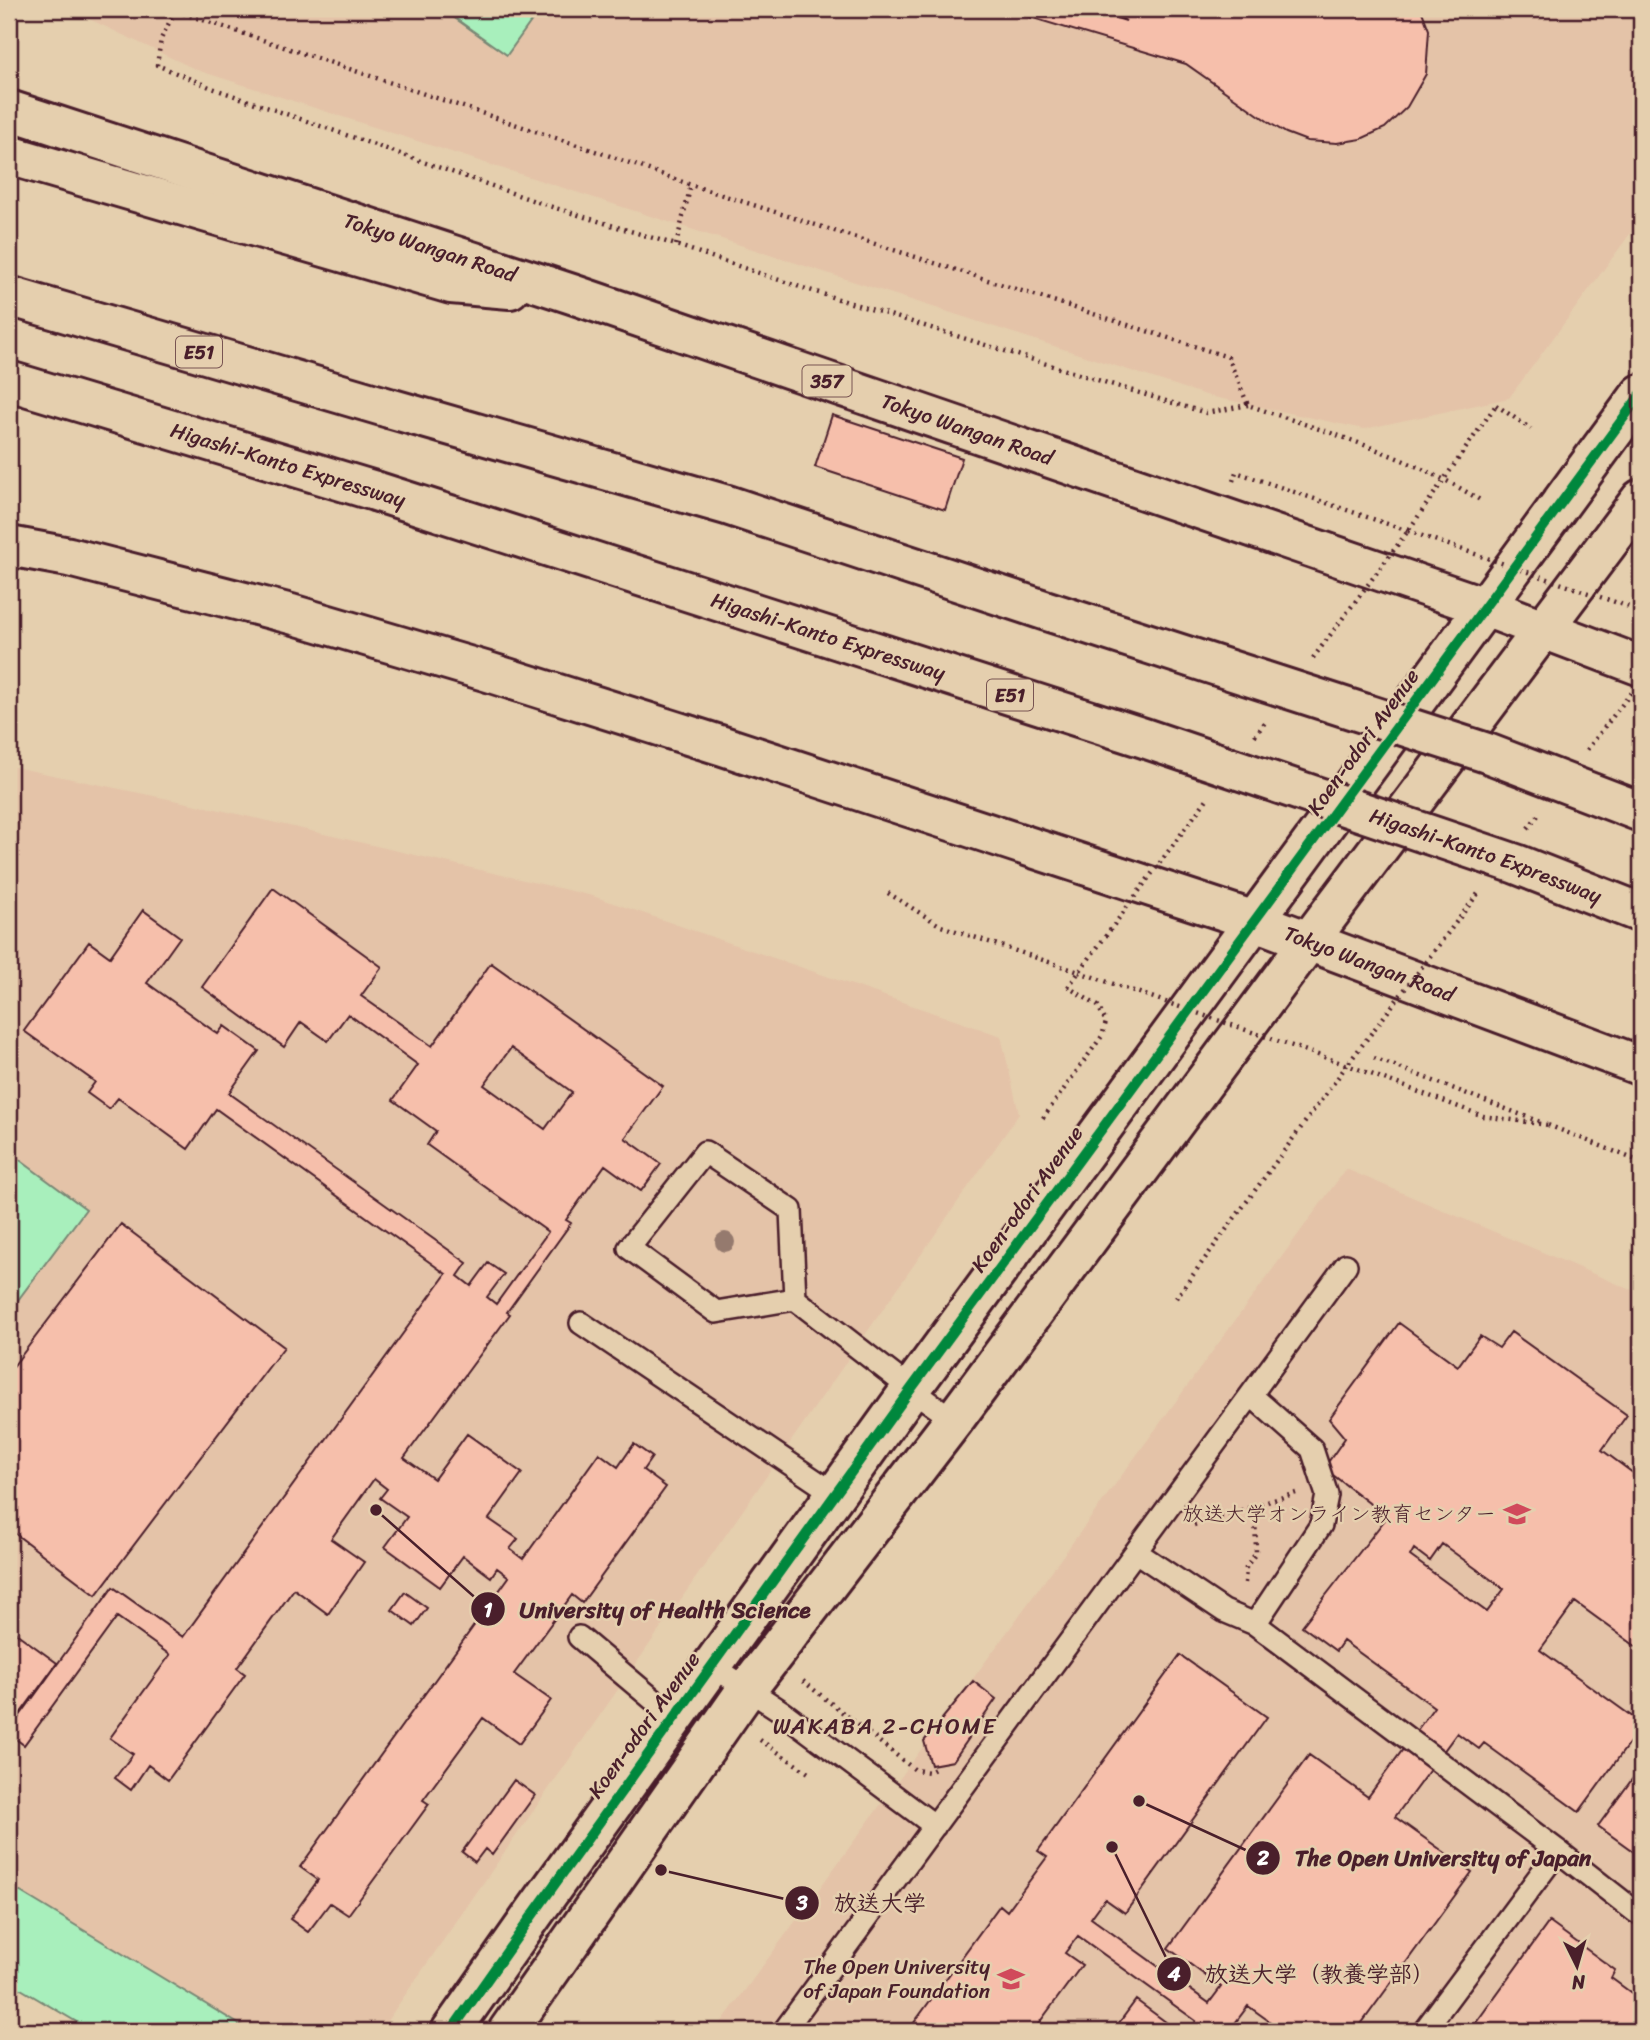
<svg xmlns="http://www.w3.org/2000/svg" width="1650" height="2040" font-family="Sriracha,'Klee One',sans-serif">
<rect width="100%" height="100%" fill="#e5cfae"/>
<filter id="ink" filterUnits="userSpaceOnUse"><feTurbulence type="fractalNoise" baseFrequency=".0143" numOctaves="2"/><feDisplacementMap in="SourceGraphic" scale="14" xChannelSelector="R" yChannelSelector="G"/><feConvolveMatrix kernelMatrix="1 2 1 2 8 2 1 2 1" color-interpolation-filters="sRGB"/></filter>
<g filter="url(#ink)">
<path fill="#e4c3a8" d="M68 9H1641V219L1509 398 1364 429 1209 396 197 70Z
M9 766 207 807 593 896 1001 1036 1019 1114 380 2031H213L9 1905Z
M1346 1169 1641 1294V2031H715Z"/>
<path fill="#a8efbc" stroke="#798774" stroke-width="2" d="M442 9H540L507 55Z
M9 1152 86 1209 9 1312Z
M9 1885 250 2031H184L179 2028 173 2031H92L9 1982Z"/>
<path fill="#f6bfab" stroke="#4a1f2b" stroke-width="2" fill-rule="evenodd" d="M1003 9H1087L1126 21 1109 9H1421L1429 30 1426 74 1407 107 1385 128 1361 139 1337 143 1307 141 1286 133 1273 125 1186 64Z
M832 415 962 458 945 510 815 467Z
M273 888 382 967 361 996 432 1046 491 963 663 1086 625 1138 661 1164 641 1191 605 1165 566 1220 571 1223 507 1312 510 1314 404 1458 434 1479 467 1434 522 1473 489 1519 518 1539 510 1549 523 1559 599 1453 618 1467 634 1444 652 1457 643 1470 666 1487 582 1603 572 1595 514 1674 551 1700 519 1744 483 1718 423 1800 429 1804 348 1915 330 1903 308 1932 290 1919 318 1880 300 1867 509 1577 497 1568 491 1577 463 1556 440 1587 385 1547 407 1517 380 1498 387 1489 374 1479 331 1539 364 1562 328 1614 294 1589 237 1668 245 1674 168 1780 148 1765 131 1790 115 1778 133 1754 110 1738 170 1655 117 1617 24 1745 9 1734V1731L113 1587 183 1637 446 1274 216 1109 188 1149 118 1098 109 1109 87 1093 95 1082 24 1031 89 942 110 957 143 910 180 937 147 983 218 1034 224 1026 259 1051 229 1093 467 1263 458 1276 471 1286 488 1263 504 1274 487 1297 496 1304 548 1232 427 1145 436 1131 393 1100 418 1065 348 1014 328 1041 301 1022 284 1047 202 987ZM511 1048 572 1092 545 1129 484 1085Z
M121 1224 284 1347 96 1595 9 1529V1372Z
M1399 1323 1458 1366 1480 1336 1499 1348 1511 1332 1627 1415 1602 1450 1641 1479V1650L1575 1602 1540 1650 1641 1723V1727L1579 1812 1484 1743 1479 1749 1457 1733 1395 1817 1472 1872 1356 2031H1283L1248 2006 1229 2031H1189L1196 2021 1078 1936 1065 1953 1082 1965 1033 2031H908L1000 1905 1007 1911 1047 1857 1038 1851 1180 1655 1267 1717 1125 1913 1105 1899 1091 1918 1209 2003 1221 1987 1168 1948 1309 1755 1368 1797 1434 1707 1343 1641 1336 1651 1302 1626 1387 1517 1324 1468 1345 1438 1329 1419ZM1442 1544 1504 1589 1487 1612 1410 1556 1414 1549 1430 1561Z
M405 1592 427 1608 414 1626 392 1610Z
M9 1628 57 1663 9 1729Z
M973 1681 996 1699 953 1761 931 1765 924 1741Z
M1641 1767V1857L1598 1826Z
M514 1780 535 1795 492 1855 485 1849 475 1862 462 1852Z
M1549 1922 1615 1970 1611 1978 1641 2000V2031H1470Z
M1136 2000 1178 2031H1113Z"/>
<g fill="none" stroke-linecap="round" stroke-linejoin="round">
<defs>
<path id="lane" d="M795 1299 791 1210 705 1152 629 1248 716 1312 795 1299 911 1389 954 1420
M581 1323 835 1494
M1251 1395 1312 1449 1327 1495 1321 1525 1255 1624
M1136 1552 1224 1611 1255 1624 1558 1851 1636 1912 1641 1913
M579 1637 674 1717
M711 1665 781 1711 935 1826
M784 2031 1346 1265
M1424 2031 1558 1851"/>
<path id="secondary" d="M451 2031 534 1913 911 1389 1641 394
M508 2031 747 1689 954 1420 1309 941 1641 499"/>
<g id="highway">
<path id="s1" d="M9 110 572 294 1485 607 1641 666"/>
<path d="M9 155 451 284 510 289"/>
<path d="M9 296 389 408"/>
<path d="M9 381 375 491"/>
<path id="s2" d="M9 546 69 557 291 614 485 671 723 746 1255 921 1641 1066"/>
</g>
</defs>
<use href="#lane" stroke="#4a1f2b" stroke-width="26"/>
<use href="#secondary" stroke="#4a1f2b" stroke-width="44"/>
<use href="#highway" stroke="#4a1f2b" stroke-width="44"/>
<path stroke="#4a1f2b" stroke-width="4.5" stroke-dasharray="2 5" stroke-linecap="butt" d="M170 9 610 156 691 185 1228 357 1248 405C1326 432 1408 455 1480 500
M175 11 161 39 157 65 212 88 549 206 676 245 803 288 1133 391 1206 413 1248 405
M676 245 691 185
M1496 405 1531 429
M1233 481 1236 472 1408 531
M888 893 941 926 1079 972
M1374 1058 1540 1122
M1043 1118 1102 1036 1106 1022 1098 1006 1068 987
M1548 1125 1641 1162
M1176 1298 1347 1065 1483 1116 1548 1125
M1194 1525 1296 1493
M1245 1583 1246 1567 1256 1553 1255 1506
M803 1681 915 1770 929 1772 937 1768
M760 1740 810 1774"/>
<use href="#lane" stroke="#e5cfae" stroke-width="21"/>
<use href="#secondary" stroke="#e5cfae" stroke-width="38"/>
<use href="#highway" stroke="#e5cfae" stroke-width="38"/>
<defs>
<g id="highway-bridge">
<path d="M389 408 727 505 1044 610 1487 753 1641 812"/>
<path id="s3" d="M375 491 1144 738 1516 864 1641 913"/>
</g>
</defs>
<use href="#highway-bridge" stroke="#4a1f2b" stroke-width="44" stroke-linecap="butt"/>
<path stroke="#4a1f2b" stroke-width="4.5" stroke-dasharray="2 5" stroke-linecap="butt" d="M1408 531 1641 611
M1313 658 1408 531 1496 405
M1255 736 1266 721
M1587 750 1641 680
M1528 828 1540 813
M1079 972 1347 1065 1480 891
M1068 987 1207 799"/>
<use href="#highway-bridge" stroke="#e5cfae" stroke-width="38"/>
<defs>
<path id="cycleway" d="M451 2031 534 1913 911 1389 1641 394"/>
</defs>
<use href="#cycleway" stroke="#e5cfae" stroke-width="15"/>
<use href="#cycleway" stroke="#00873e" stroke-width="10"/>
</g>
<circle fill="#957a6e" cx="725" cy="1242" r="10"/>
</g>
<defs>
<symbol id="university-bare" viewBox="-9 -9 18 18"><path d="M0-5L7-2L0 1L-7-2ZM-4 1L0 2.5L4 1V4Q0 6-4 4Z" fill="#d1495b" stroke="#e5cfae" stroke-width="2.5" paint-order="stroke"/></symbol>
</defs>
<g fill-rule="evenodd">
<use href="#university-bare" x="1498" y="1495" width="38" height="38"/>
<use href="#university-bare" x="992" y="1960" width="38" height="38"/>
</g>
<g text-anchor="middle" stroke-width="5" stroke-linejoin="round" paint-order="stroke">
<g fill="#e5cfae" stroke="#785452" stroke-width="2">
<rect x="176" y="336.5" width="46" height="31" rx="5"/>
<rect x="802.5" y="365.5" width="49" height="31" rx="5"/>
<rect x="987" y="679.5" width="46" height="31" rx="5"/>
</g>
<g font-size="19" font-weight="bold" fill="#4a1f2b">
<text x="199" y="359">E51</text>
<text x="827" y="388">357</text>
<text x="1010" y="702">E51</text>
</g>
<g font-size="21" fill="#4a1f2b" stroke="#e5cfae">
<text dy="7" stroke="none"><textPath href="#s1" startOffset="443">Tokyo Wangan Road</textPath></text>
<text dy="7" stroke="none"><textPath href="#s1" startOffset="1010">Tokyo Wangan Road</textPath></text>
<text transform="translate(288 465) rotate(17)" y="7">Higashi-Kanto Expressway</text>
<text dy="7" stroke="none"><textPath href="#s3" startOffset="476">Higashi-Kanto Expressway</textPath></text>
<text transform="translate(1363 742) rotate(-54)" y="7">Koen-odori Avenue</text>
<text dy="7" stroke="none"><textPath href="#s3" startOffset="1169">Higashi-Kanto Expressway</textPath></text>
<text dy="7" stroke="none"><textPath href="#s2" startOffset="1424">Tokyo Wangan Road</textPath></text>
<text transform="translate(1027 1199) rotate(-54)" y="7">Koen-odori Avenue</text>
<text transform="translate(644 1725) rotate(-54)" y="7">Koen-odori Avenue</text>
</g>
<g font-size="21" fill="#4a1f2b" stroke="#e5cfae" text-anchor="end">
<text x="1496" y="1521">放送大学オンライン教育センター</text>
<text x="990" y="1974">The Open University<tspan x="990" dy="24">of Japan Foundation</tspan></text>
</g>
<g font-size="23" letter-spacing="2" fill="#4a1f2b" stroke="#e5cfae">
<text x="885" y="1734">WAKABA 2-CHOME</text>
</g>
</g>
<path fill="none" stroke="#4a1f2b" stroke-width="2.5" d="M376 1510L488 1609M1139 1801L1263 1858M661 1870L802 1903M1112 1847L1174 1974"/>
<g fill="#4a1f2b" stroke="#e5cfae" stroke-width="2.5">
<circle cx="376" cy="1510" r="7"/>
<circle cx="1139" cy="1801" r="7"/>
<circle cx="661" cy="1870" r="7"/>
<circle cx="1112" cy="1847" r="7"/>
<circle cx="488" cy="1609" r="18"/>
<circle cx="1263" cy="1858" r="18"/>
<circle cx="802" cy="1903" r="18"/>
<circle cx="1174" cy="1974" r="18"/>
</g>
<g font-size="21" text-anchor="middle" font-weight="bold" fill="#fff">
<text x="488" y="1617">1</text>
<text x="1263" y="1865">2</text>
<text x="802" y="1910">3</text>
<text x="1174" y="1981">4</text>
</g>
<g font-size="23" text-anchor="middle" font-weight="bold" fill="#4a1f2b" stroke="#e5cfae" stroke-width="5" stroke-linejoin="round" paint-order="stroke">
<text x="665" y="1618">University of Health Science</text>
<text x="1443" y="1866">The Open University of Japan</text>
<text x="880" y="1911">放送大学</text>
<text x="1320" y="1982">放送大学（教養学部）</text>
</g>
<rect width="1650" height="2040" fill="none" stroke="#e5cfae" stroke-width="35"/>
<rect x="18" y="18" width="1615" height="2005" fill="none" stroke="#4a1f2b" stroke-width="2.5" filter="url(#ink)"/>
<g transform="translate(1577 1966) rotate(175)" stroke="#e5cfae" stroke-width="5" paint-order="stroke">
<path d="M0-5L12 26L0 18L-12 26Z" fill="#4a1f2b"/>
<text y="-10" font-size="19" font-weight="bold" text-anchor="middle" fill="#4a1f2b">N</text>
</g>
</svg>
